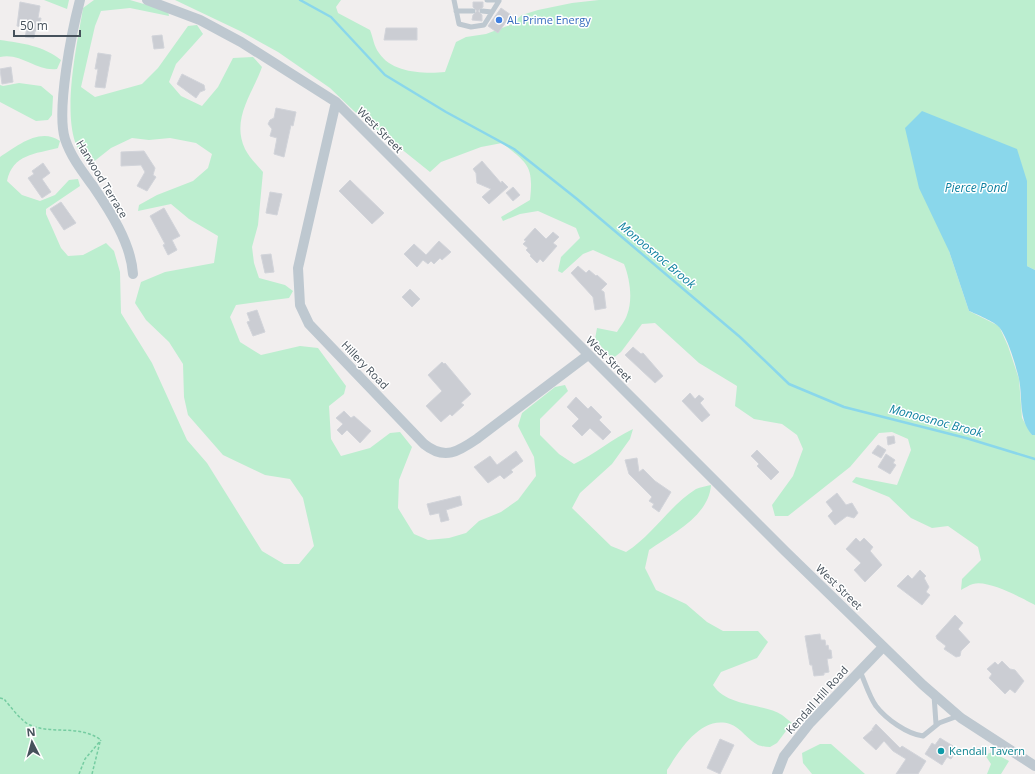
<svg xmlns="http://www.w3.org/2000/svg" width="1035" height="774" font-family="'Open Sans',sans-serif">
<rect width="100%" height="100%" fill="#f1eeee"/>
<path fill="#bceecf" d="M44 0H69L67 9Z
M94 0H130L168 11 169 16 130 8 101 11 95 26 81 87 95 97 142 84 158 68 188 26 197 25 203 34 176 64 169 82 181 96 202 106 218 87 233 58 253 57 262 67C252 95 231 119 245 149 249 157 257 165 263 172L258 225 252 247 254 263 259 278 285 285 293 291 289 298 236 305 230 317 240 342 261 355 300 346 318 348 346 386 344 394 329 406 331 439 341 456 370 448 390 433 400 432 412 447 399 480 398 508 414 534 428 540 449 538 466 533 479 521 501 512 518 500 536 476 534 457 518 426 522 413 555 387 565 385 568 391 540 419V435L559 454 574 464C595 454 612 439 633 429L630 439 612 464 580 493 572 508 611 546 626 552C653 535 669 506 696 489 700 487 707 486 711 485 709 516 672 534 649 550L645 568 656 590 686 604 707 622 723 631H758L768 642 757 658 721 672 713 685C727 707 763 703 782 715 785 717 788 720 792 723L777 743 770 747C766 747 761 746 758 745 748 740 741 728 730 724 701 715 680 750 667 770V774H0V157C17 146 40 127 60 141L58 148C35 154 13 154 7 181L22 195 40 201 55 195 69 180 78 179 80 186 46 209V214L61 248 68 256 83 255 106 243 114 251 120 272 121 313 152 363 187 440 207 463 262 551 284 564H299L314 546 303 498 290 479 265 475 223 455 188 415 184 397 183 364 169 342 146 320 135 303 141 282 165 272 214 263 218 236 189 219 171 204 138 211 139 205 157 195 193 181 208 168 212 154 196 143 170 138 149 140 132 138 111 148 92 163C53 145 78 42 83 8Z
M175 0H341L336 7 338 13 370 30C373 37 374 47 379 53 392 73 424 74 445 72L456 42 466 37 486 34 510 25 522 15 538 10 572 3 599 0H1035V270L1027 266V181L949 251 969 311 999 326 1008 346 1019 379 1022 418 1032 435H1035V605C1022 598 987 579 973 584 969 585 965 588 961 590L962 579 981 560 978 547 948 526 932 528 911 518 889 497 852 482 856 477 897 485 911 450 908 439 892 432 879 433 850 467 788 516H775L772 505 793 476 803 449 797 435 782 424 754 419 735 406 737 386 699 363 655 323 642 324 621 352 612 359 595 339 597 328 617 332C620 327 625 321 627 315 633 300 630 279 624 264L593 250 583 254 562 273 558 271 561 257 580 238 576 228 538 211 520 214 503 221 501 217 530 200C534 165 527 163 502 143L481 147 441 162 430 172 354 111 330 88 278 52 240 31Z
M0 40C22 43 44 46 61 60L57 69C37 72 21 52 0 57Z
M19 83 41 86 53 96 52 115 48 120 36 121 0 102V85L3 86Z
M820 744H831L865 774H812L803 763 802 753Z
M992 752 1009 761 1001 774H987L991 764 985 755Z"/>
<path fill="#8ad7eb" d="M922 111 1017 149 1027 181V266L1035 270V435H1032C1018 418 1023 399 1019 379 1016 366 1008 338 999 327 995 322 976 314 969 311L949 251 919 188 905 128Z"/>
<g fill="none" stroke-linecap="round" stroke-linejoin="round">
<path stroke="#8ad7eb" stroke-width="2.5" d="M300 0 331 17 385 75 446 112 514 149 577 199 740 337 789 384 844 407 966 438 1035 459"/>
</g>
<path fill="#cbcdd3" stroke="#d2d4da" d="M20 2 40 6 38 18H41L39 31H35L34 38 25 37 27 28 17 26Z
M473 2H483V7L478 11 482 15V21L472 20 473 15 477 11 473 7Z
M501 8 511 15 498 33 488 26Z
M386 28H417V40H384Z
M162 35 164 48 154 49 152 36Z
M98 53 111 55 105 88 95 87 98 69H95Z
M11 67 13 82 2 84 0 69Z
M182 74 204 85 205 90 200 92 196 98 177 84Z
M276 108 296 112 293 126 291 125 284 157 274 154 277 138 270 136 272 129 268 124 270 120 274 118Z
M144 151 155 168 153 175 156 177 147 191 137 186 145 172 141 165 121 166V152Z
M482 161 501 183 502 181 508 187 489 204 482 197 491 189 477 183 476 173 473 169Z
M43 163 50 173 42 179 51 192 42 198 28 178 34 174 32 171Z
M350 180 384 213 372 224 339 191Z
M513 187 520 195 513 201 506 193Z
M270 192 282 194 277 215 266 213Z
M61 202 76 223 64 230 50 209Z
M164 208 180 236 172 240 177 250 168 255 163 245 165 244 150 216Z
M535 228 546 239 553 232 559 237 553 243 557 246 543 262 540 259 537 263 530 256 531 255 526 250 528 248 523 244 526 241 524 240Z
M439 241 451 252 442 260 440 258 434 264 431 261 428 264 423 260 417 267 404 254 414 244 426 255Z
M271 254 274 272 265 273 261 255Z
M578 266 586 273 589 270 596 276 597 275 607 284 601 290 604 292 606 308 595 310 593 297 571 273Z
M410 289 420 299 412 307 402 297Z
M257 310 265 332 253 336 247 322 250 321 247 313Z
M633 347 641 354 643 353 663 376 655 383 625 355Z
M442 362 444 364 445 363 471 394 461 403 464 405 452 416 450 414 441 422 426 406 442 391 428 375Z
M690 393 695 399 699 395 704 399 700 403 710 415 702 422 682 401Z
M576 397 588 409 591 406 602 417 599 420 611 432 603 440 590 428 582 436 572 426 579 419 567 407Z
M344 411 351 418 354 416 371 431 360 443 347 430 342 435 337 430 343 424 336 418Z
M894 436 895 443 888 445 887 437Z
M878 445 886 450 881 458 872 453Z
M757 450 779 472 771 480 757 466 759 464 751 456Z
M516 451 523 461 511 470 513 472 504 479 500 475 488 483 474 467 490 456 497 465Z
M886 454 895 460 893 463 896 465 890 474 878 467Z
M637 458 639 472 643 469 655 481 671 492 659 512 652 507 654 504 649 501 652 497 629 474 625 460Z
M837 493 846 505 852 503 858 513 854 518 847 516 835 525 828 516 833 511 826 502Z
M460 496 462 505 446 510 449 520 441 522 439 513 430 515 427 504Z
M856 538 860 542 864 538 873 547 870 551 882 565 865 582 854 570 861 563 846 549Z
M920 570 926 576 924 578 929 587 926 592 930 595 922 605 897 586 908 575 912 579Z
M955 615 963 623 958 629 970 642 961 651 960 656 956 657 944 649 946 646 937 639 936 636Z
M820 634 821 640H825L826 646 828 645 829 650H831L832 658 827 659 829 672 824 673V675L814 676 812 665H810L805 636Z
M1002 661 1010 669 1015 670 1024 681 1015 693 1010 689 1005 694 989 678 992 674 987 669 995 662 998 665Z
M876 724 900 748 902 746 926 761 918 774H896L906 759 893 751 884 741 876 750 863 738 872 730 873 731 872 729Z
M940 738 953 746 950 750 955 753 951 759 947 757 942 765 925 754 932 743 935 745Z
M720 739 734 745 720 774 707 768Z"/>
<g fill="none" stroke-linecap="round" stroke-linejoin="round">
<path stroke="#75cca1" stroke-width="1.5" stroke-dasharray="3 2" stroke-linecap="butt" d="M0 698 4 699C10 706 22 722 30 725 53 735 79 724 101 740
M79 774 85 759 101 740
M92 774 100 742"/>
<path stroke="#bec8d0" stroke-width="5" d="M454 0 459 24 471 27 484 25 499 1
M487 0H499
M456 11H473
M482 11 492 12
M860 671C865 682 869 696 876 706 886 719 907 734 923 736L939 723 958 716
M934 695 936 724"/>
<path stroke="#bec8d0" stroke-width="10" d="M80 0C72 30 56 110 65 139 71 157 82 171 93 186 110 211 131 243 133 274
M147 0 200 20 241 42 336 102 785 551 923 685 961 718 1035 766
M336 102 298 268 300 305 309 324 424 444C445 461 459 451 478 438L588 355
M777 774 784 756 810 723 883 647"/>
</g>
<circle fill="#3f7fe0" stroke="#fff" stroke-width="1.5" cx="499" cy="20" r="4"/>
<circle fill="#0f9aa8" stroke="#fff" stroke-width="1.5" cx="941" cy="751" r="4"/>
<g text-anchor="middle" stroke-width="3" stroke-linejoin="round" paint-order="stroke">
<g font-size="11" fill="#366cbe" stroke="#fff" text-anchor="start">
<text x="507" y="24">AL Prime Energy</text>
</g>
<g font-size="11" fill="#46515b" stroke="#fff">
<text transform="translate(380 130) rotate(45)" y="4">West Street</text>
<text transform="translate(102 179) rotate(59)" y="4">Harwood Terrace</text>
<text transform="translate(609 359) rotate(45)" y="4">West Street</text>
<text transform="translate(365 365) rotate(46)" y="4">Hillery Road</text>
<text transform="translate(839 587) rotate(44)" y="4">West Street</text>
<text transform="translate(817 700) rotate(-48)" y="4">Kendall Hill Road</text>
</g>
<g font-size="11" fill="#0d838f" stroke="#fff" text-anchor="start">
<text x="949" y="755">Kendall Tavern</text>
</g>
<g font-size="12" font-style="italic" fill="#0e81a0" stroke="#fff">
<text x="976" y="192">Pierce Pond</text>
<text transform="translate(657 255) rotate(40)" y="4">Monoosnoc Brook</text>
<text transform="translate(936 421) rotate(15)" y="4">Monoosnoc Brook</text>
</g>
</g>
<g transform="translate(32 742) rotate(354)" stroke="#ffffff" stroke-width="3" paint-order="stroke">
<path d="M0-3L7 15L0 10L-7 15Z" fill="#46515b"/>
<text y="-6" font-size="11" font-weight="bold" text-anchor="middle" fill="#46515b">N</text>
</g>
<path d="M14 30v6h66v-6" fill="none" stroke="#46515b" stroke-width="2"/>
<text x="20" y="30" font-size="12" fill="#46515b" stroke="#ffffff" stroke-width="3" paint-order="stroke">50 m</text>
</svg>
